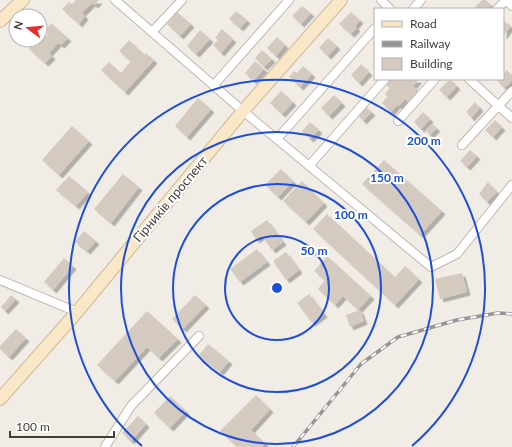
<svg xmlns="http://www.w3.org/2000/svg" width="512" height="447" font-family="Lato,sans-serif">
<defs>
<filter id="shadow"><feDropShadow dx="3.5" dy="3.5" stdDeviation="0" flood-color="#0004"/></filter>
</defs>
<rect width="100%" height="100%" fill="#f1ede6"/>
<path fill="#d5cac0" filter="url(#shadow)" d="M76 0H99L95 5 92 3 82 13 85 16 79 24 62 9 69 2 72 4Z
M482 0H486L491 5 488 9H473Z
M302 6 311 13 301 24 292 16Z
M236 11 247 20 240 28 229 19Z
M177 12 191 24 180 36 167 24Z
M351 12 360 20 355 26 357 28 351 34 339 24Z
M503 20 511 26 503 36Z
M51 23 68 38 61 45 58 43 49 53 52 56 45 63 29 49 35 42 38 44 48 34 45 31Z
M222 29 233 39 221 53 213 45 218 40 215 38Z
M200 30 210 39 196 54 187 46Z
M277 37 285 45 276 56 267 48Z
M328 38 337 46 328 56 319 48Z
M129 40 145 55 146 53 154 60 125 92 101 70 109 62 121 73 131 61 119 51Z
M262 50 272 59 264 67 255 58Z
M255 61 264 69 253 81 245 73Z
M361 64 369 72 359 83 351 75Z
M303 66 312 74 300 87 289 77 294 71 297 73Z
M507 70 512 76V81L504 88 496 79H503V74Z
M389 79H419L413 86 420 92 410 103 405 99 399 106 397 105 391 112 382 103 387 97 385 94 390 88 385 84Z
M450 79 457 86 447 97 439 90Z
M281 91 293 102 282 114 270 103Z
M334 95 342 103 329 116 321 108Z
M198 98 211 109 187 137 175 126Z
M475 102 480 108 471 118 466 112Z
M366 107 372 112 363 121 358 115Z
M423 112 430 119 421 129 414 122Z
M495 120 502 127 493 137 485 130Z
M310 122 319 130 310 139 302 131Z
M432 124 437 128 430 135 426 131Z
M72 126 89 141 59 175 42 160Z
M470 150 477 156 467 167 460 161Z
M384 160 442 211 420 235 362 184Z
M281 169 293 181 278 197 265 185Z
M123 174 139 187 111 223 94 209Z
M69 176 88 192 76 206 56 190Z
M302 181 324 203 306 222 283 201Z
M488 182 497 192 487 202 479 194Z
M327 214 395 277 405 266 419 279 395 305 313 229Z
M267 220 283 242 272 250 262 236 256 240 251 231Z
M84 231 96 241 87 251 75 242Z
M257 249 267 262 240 282 230 269Z
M286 252 299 270 286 280 273 261Z
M327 256 371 296 358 310 343 296 335 305 318 289 325 280 314 271Z
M64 258 73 266 53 290 44 282Z
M462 273 467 292 440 299 435 279Z
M309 294 324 314 312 323 297 303Z
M11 295 16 299 5 311 1 307Z
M195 295 206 305 183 329 172 319Z
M360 310 364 321 350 327 346 315Z
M147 311 178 339 159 358 147 347 115 381 97 365Z
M16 329 26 338 9 357 0 349V346Z
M208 344 229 361 220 372 199 355Z
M256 395 270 409 251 430 265 443 262 447H237L220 431Z
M170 396 186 411 170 428 154 413Z
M138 416 146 424 131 441 122 433Z"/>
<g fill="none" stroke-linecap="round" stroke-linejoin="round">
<defs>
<path id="minor" d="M115 0 243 111 431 267 457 254 512 185
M381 0 390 9
M413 9 421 0
M497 9 506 0 512 6
M152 32 182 0
M469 79 512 118
M214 85 289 0
M398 121 435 79
M277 139 375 28
M462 145 512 91
M309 166 385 79
M0 280 77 312
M105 447 131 406 199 336"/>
<path id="secondary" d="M0 21 23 0
M0 399 77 312 243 111 341 0"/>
</defs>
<use href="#minor" stroke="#bfb6ad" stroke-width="10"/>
<use href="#secondary" stroke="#cdb999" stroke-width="14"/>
<use href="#minor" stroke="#fff" stroke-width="8"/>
<use href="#secondary" stroke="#f9e7c8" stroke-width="12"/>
<defs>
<path id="rail" d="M293 447 361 364 398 337 457 320 498 313 512 314"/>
</defs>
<use href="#rail" stroke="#959595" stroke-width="3.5"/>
<use href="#rail" stroke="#fff" stroke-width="2" stroke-dasharray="6" stroke-linecap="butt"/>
</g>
<g fill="none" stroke="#1d4ed8" stroke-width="2">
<circle cx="277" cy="288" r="52"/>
<circle cx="277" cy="288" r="104"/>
<circle cx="277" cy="288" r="156"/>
<path d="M142 446A208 208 0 1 1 412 446"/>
</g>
<g text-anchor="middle" stroke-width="4" stroke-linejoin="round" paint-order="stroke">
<g font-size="13" fill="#443d36" stroke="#fff">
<text transform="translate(170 199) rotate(-50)" y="5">Гірників проспект</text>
</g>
</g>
<circle cx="277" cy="288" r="6" fill="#1d4ed8" stroke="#fff" stroke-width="2"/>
<g font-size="12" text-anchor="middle" font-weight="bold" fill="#1d4ed8" stroke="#fff" stroke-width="4" stroke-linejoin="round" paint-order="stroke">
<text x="424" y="145">200 m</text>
<text x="387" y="182">150 m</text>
<text x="351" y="219">100 m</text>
<text x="314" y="255">50 m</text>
</g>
<rect x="374" y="8" width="130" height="72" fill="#ffffff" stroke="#b4b1af"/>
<rect x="382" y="21" width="20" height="6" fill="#f9e7c8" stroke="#b4b1af"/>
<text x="410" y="28" font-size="12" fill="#443d36">Road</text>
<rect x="382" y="41" width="20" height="6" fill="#959595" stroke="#b4b1af"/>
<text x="410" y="48" font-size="12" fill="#443d36">Railway</text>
<rect x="382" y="58" width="20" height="12" fill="#d5cac0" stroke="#b4b1af"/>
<text x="410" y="68" font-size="12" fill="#443d36">Building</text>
<g transform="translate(28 28) rotate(286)"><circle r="19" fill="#ffffff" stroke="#b4b1af"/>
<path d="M0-3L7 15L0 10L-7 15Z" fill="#e62d29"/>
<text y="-6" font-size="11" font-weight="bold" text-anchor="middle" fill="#443d36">N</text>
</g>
<path d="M10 431v6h104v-6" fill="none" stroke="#443d36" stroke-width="2"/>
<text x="16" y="431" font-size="12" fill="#443d36" stroke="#ffffff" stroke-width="3" paint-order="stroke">100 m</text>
</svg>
